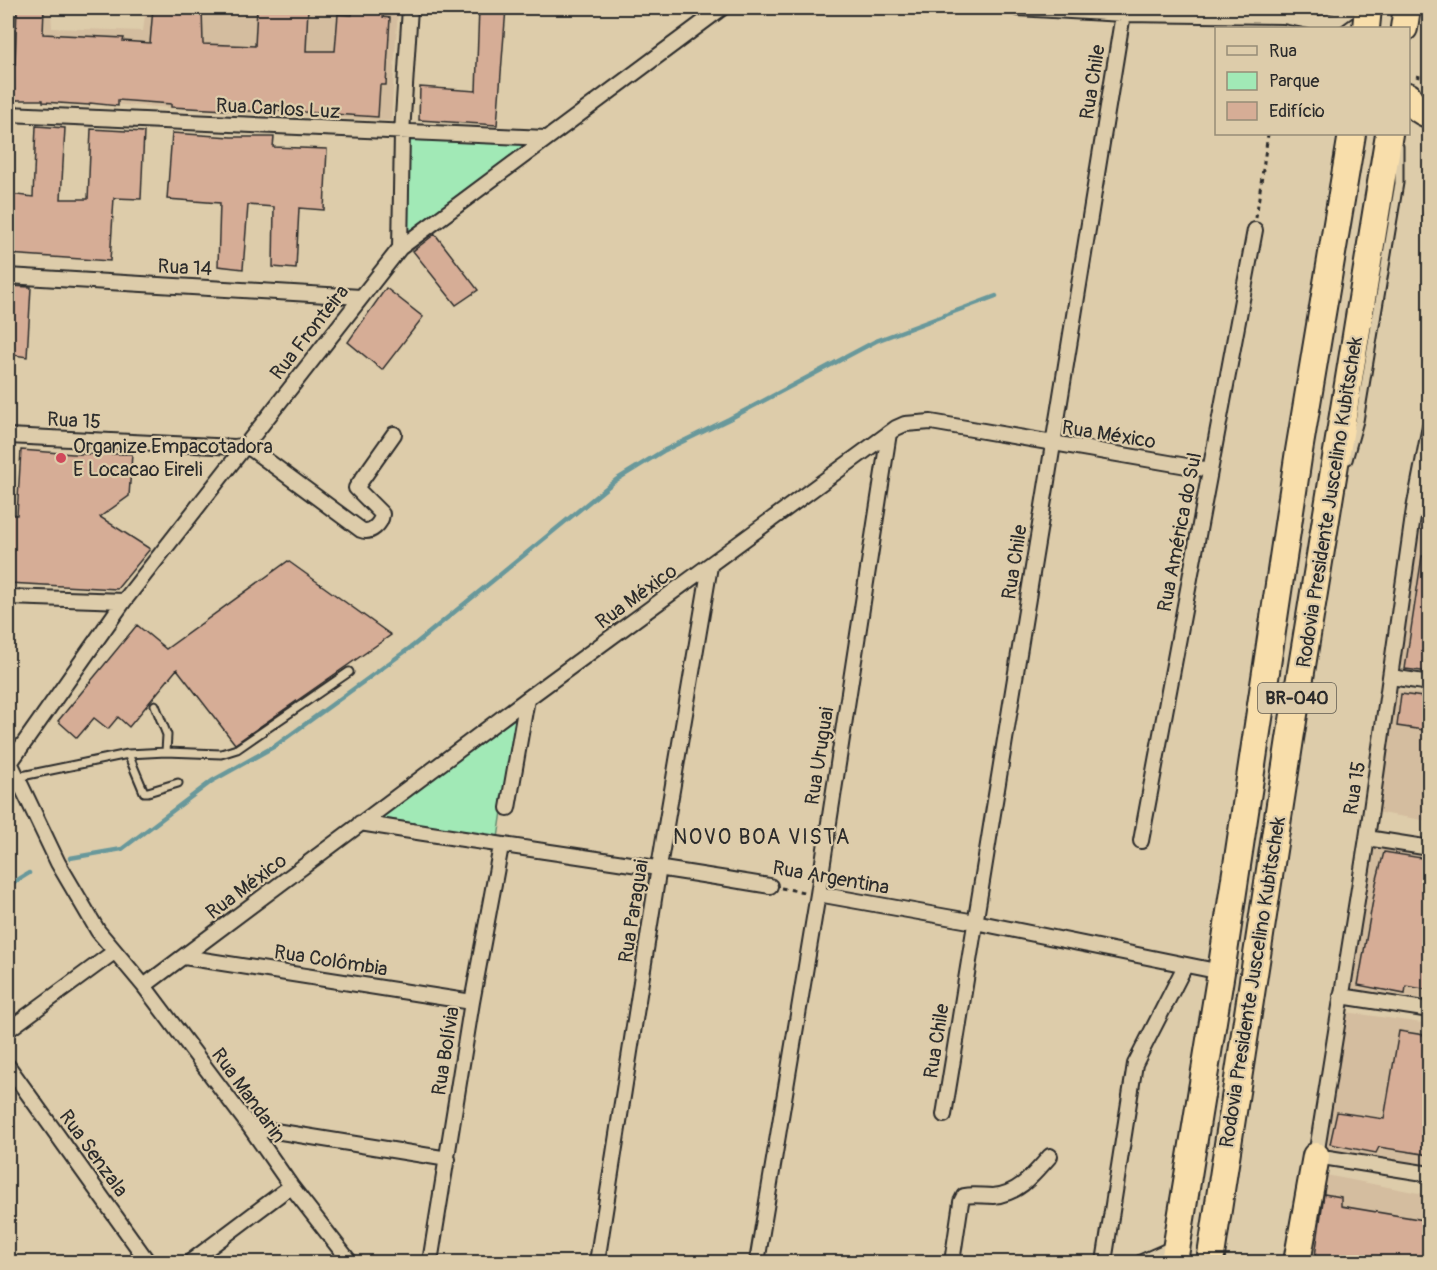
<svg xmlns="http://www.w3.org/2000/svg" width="1437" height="1270" font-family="Pangolin,sans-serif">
<rect width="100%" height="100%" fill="#dca"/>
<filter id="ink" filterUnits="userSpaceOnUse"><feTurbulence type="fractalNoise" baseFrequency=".0167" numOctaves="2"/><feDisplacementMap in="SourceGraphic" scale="12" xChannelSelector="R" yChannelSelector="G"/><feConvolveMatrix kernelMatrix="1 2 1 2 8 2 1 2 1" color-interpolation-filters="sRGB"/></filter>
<g filter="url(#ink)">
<path fill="#d4bd9f" d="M8 8H51L52 28 143 31 146 8H398L391 121 8 98Z
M1420 521 1429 523V670L1397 665Z
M1394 689 1429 695V821L1375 812Z
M1374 844 1429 853V1000L1350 988Z
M1346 1012 1429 1024V1166L1322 1149Z
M1326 1175 1429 1195V1262H1303Z"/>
<path fill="#a1e9b6" stroke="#668a70" stroke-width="1.5" d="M402 133 546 138 400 248Z
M516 718 498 838 377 817Z"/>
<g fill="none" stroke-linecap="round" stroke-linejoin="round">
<path stroke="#68989b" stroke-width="4.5" d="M70 858 122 849 212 781 275 746 414 645 616 480 663 451 729 419 876 341 996 296
M8 886 29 873"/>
</g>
<path fill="#d6ad96" stroke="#2b2b2b" stroke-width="1.5" d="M17 8H44L43 34 124 38 123 41 150 43 153 8H202L203 44 255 46 257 8H308L306 51H335L338 14 352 15 354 8H384L383 17 390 18 386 85H380L378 117 274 110V112L246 111 171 107V104L118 100V106L90 103 89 105 43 102V100H14L8 93V62L15 64Z
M479 8H506L497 125 419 120 420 87 476 91Z
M36 126 65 128 61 199H88L91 129 144 132 141 199 114 198 110 261 8 254 9 194 33 197Z
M172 133 231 137H274L273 147 327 149 324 210 299 208 296 269 273 267 274 207 248 205 243 269 218 266 220 203 167 199Z
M435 234 478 290 456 305 413 251Z
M8 286 31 287 27 357 8 354Z
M386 288 423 317 382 370 348 342Z
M21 450 73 454H132L129 496 100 517 150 549 117 589 8 583V515H17Z
M1422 556H1430V672L1405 669Z
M288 561 391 635 235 744 177 669 129 727 118 717 108 729 94 718 77 738 58 721 137 625 166 649Z
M1401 694 1430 698V731L1397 726Z
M1384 852 1428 859 1426 868H1430V990L1406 986 1405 994 1358 985 1376 883Z
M1399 1031 1430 1036V1155L1379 1147 1376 1153 1330 1144 1337 1112 1384 1119Z
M1324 1194 1341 1197V1206L1430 1221V1263H1314Z"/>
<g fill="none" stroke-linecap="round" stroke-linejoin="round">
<defs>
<path id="service" d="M1348 460 1359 421 1399 183V146
M166 752 221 754 237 749 349 672
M128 754 144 792H148L178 783
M17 777 128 754 166 752 167 735 155 705"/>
<path id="minor" d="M1017 8 1123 14 1283 16 1319 23 1337 19 1352 8
M8 114 546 138
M400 248 402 133 410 8
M8 276 361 297
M1430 426 1414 509 1367 838 1316 1156 1430 1174
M8 436 235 447 246 445 361 530C371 534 381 524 382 514L356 488 394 434
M1414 509 1430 511
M8 597 124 601
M1391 677 1430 683
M8 758 58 863 98 931 144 986 250 1127 291 1186 350 1262
M10 763 124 601 400 248 722 8
M508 808 527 699
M360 823C497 845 634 863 770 886
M1367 838 1430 848
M1141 841 1255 230
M818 894 975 922 1221 972
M184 957 472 1002
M144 986 527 699 896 428 905 424 931 422 1210 470
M1341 996 1430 1010
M8 1030 114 952
M8 1066 148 1262
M944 1115 1123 14
M250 1127 448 1159
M190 1262 291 1186
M430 1262 472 1002 501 846
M597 1262 659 867 710 566
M757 1262 818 894 889 433
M952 1262 961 1202 964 1196C974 1194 983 1196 993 1196 1019 1194 1034 1174 1050 1156
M1104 1262 1135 1064 1185 966
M1142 1262 1176 1247"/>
<path id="motorway" d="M1366 28 1368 8
M1404 28 1407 8
M1408 96C1413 106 1419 111 1430 115
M1174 1262 1221 972 1299 451 1352 134
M1210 1262 1290 739 1389 134
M1297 1262 1316 1156"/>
</defs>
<use href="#service" stroke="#2b2b2b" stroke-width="11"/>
<use href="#minor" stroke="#2b2b2b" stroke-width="18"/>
<use href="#motorway" stroke="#2b2b2b" stroke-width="30"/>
<path stroke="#2b2b2b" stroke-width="3" stroke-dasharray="4.5 4.5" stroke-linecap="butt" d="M1416 76 1430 79
M1256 218 1268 134
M781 888 804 892"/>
<use href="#service" stroke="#dca" stroke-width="7"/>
<use href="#minor" stroke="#dca" stroke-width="14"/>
<use href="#motorway" stroke="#f8deab" stroke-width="26"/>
</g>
</g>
<circle fill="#d1495b" stroke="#dca" stroke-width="2" cx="61" cy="458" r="6"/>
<g text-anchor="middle" stroke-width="4.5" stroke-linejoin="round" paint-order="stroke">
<rect fill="#dca" stroke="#605b51" stroke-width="1.5" x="1258" y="683" width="78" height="30" rx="4.5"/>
<g font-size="18" font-weight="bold" fill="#2b2b2b">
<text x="1297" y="704">BR-040</text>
</g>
<g font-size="20" fill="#2b2b2b" stroke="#dca">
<text transform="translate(1092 82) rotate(-81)" y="7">Rua Chile</text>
<text transform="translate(278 108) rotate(3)" y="7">Rua Carlos Luz</text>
<text transform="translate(185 267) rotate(3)" y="7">Rua 14</text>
<text transform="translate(309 332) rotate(-52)" y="7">Rua Fronteira</text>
<text transform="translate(74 420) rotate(3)" y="7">Rua 15</text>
<text transform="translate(1109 434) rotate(9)" y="7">Rua México</text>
<text transform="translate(1329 502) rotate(-81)" y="7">Rodovia Presidente Juscelino Kubitschek</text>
<text transform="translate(1179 532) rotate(-79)" y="7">Rua América do Sul</text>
<text transform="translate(1014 562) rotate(-81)" y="7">Rua Chile</text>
<text transform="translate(636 596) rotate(-36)" y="7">Rua México</text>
<text transform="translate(819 756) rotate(-81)" y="7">Rua Uruguai</text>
<text transform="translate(1354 788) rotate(-81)" y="7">Rua 15</text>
<text transform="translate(831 877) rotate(10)" y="7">Rua Argentina</text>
<text transform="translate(246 886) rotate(-37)" y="7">Rua México</text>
<text transform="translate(633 911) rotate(-81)" y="7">Rua Paraguai</text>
<text transform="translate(331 960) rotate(9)" y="7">Rua Colômbia</text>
<text transform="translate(1252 982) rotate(-81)" y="7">Rodovia Presidente Juscelino Kubitschek</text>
<text transform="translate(936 1041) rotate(-81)" y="7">Rua Chile</text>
<text transform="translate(445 1051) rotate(-81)" y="7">Rua Bolívia</text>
<text transform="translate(249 1095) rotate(54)" y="7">Rua Mandarin</text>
<text transform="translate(94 1153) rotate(54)" y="7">Rua Senzala</text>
</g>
<g font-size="20" fill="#2b2b2b" stroke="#dca" text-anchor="start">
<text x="73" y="453">Organize Empacotadora<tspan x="73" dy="23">E Locacao Eireli</tspan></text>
</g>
<g font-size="21" letter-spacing="1.5" fill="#2b2b2b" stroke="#dca">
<text x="762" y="844">NOVO BOA VISTA</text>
</g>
</g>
<rect width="1437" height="1270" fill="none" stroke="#dca" stroke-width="30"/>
<rect x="15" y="15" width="1407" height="1240" fill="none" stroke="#2b2b2b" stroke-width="2" filter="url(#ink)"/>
<rect x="1215" y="27" width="195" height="108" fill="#ddccaa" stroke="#968c77" stroke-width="1.5"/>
<rect x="1227" y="46" width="30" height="9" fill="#ddccaa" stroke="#968c77" stroke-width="1.5"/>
<text x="1269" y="57" font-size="18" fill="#2b2b2b">Rua</text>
<rect x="1227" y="72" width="30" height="18" fill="#a1e9b6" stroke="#968c77" stroke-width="1.5"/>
<text x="1269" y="87" font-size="18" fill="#2b2b2b">Parque</text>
<rect x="1227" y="102" width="30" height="18" fill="#d6ad96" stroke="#968c77" stroke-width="1.5"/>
<text x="1269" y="117" font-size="18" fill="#2b2b2b">Edifício</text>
</svg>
